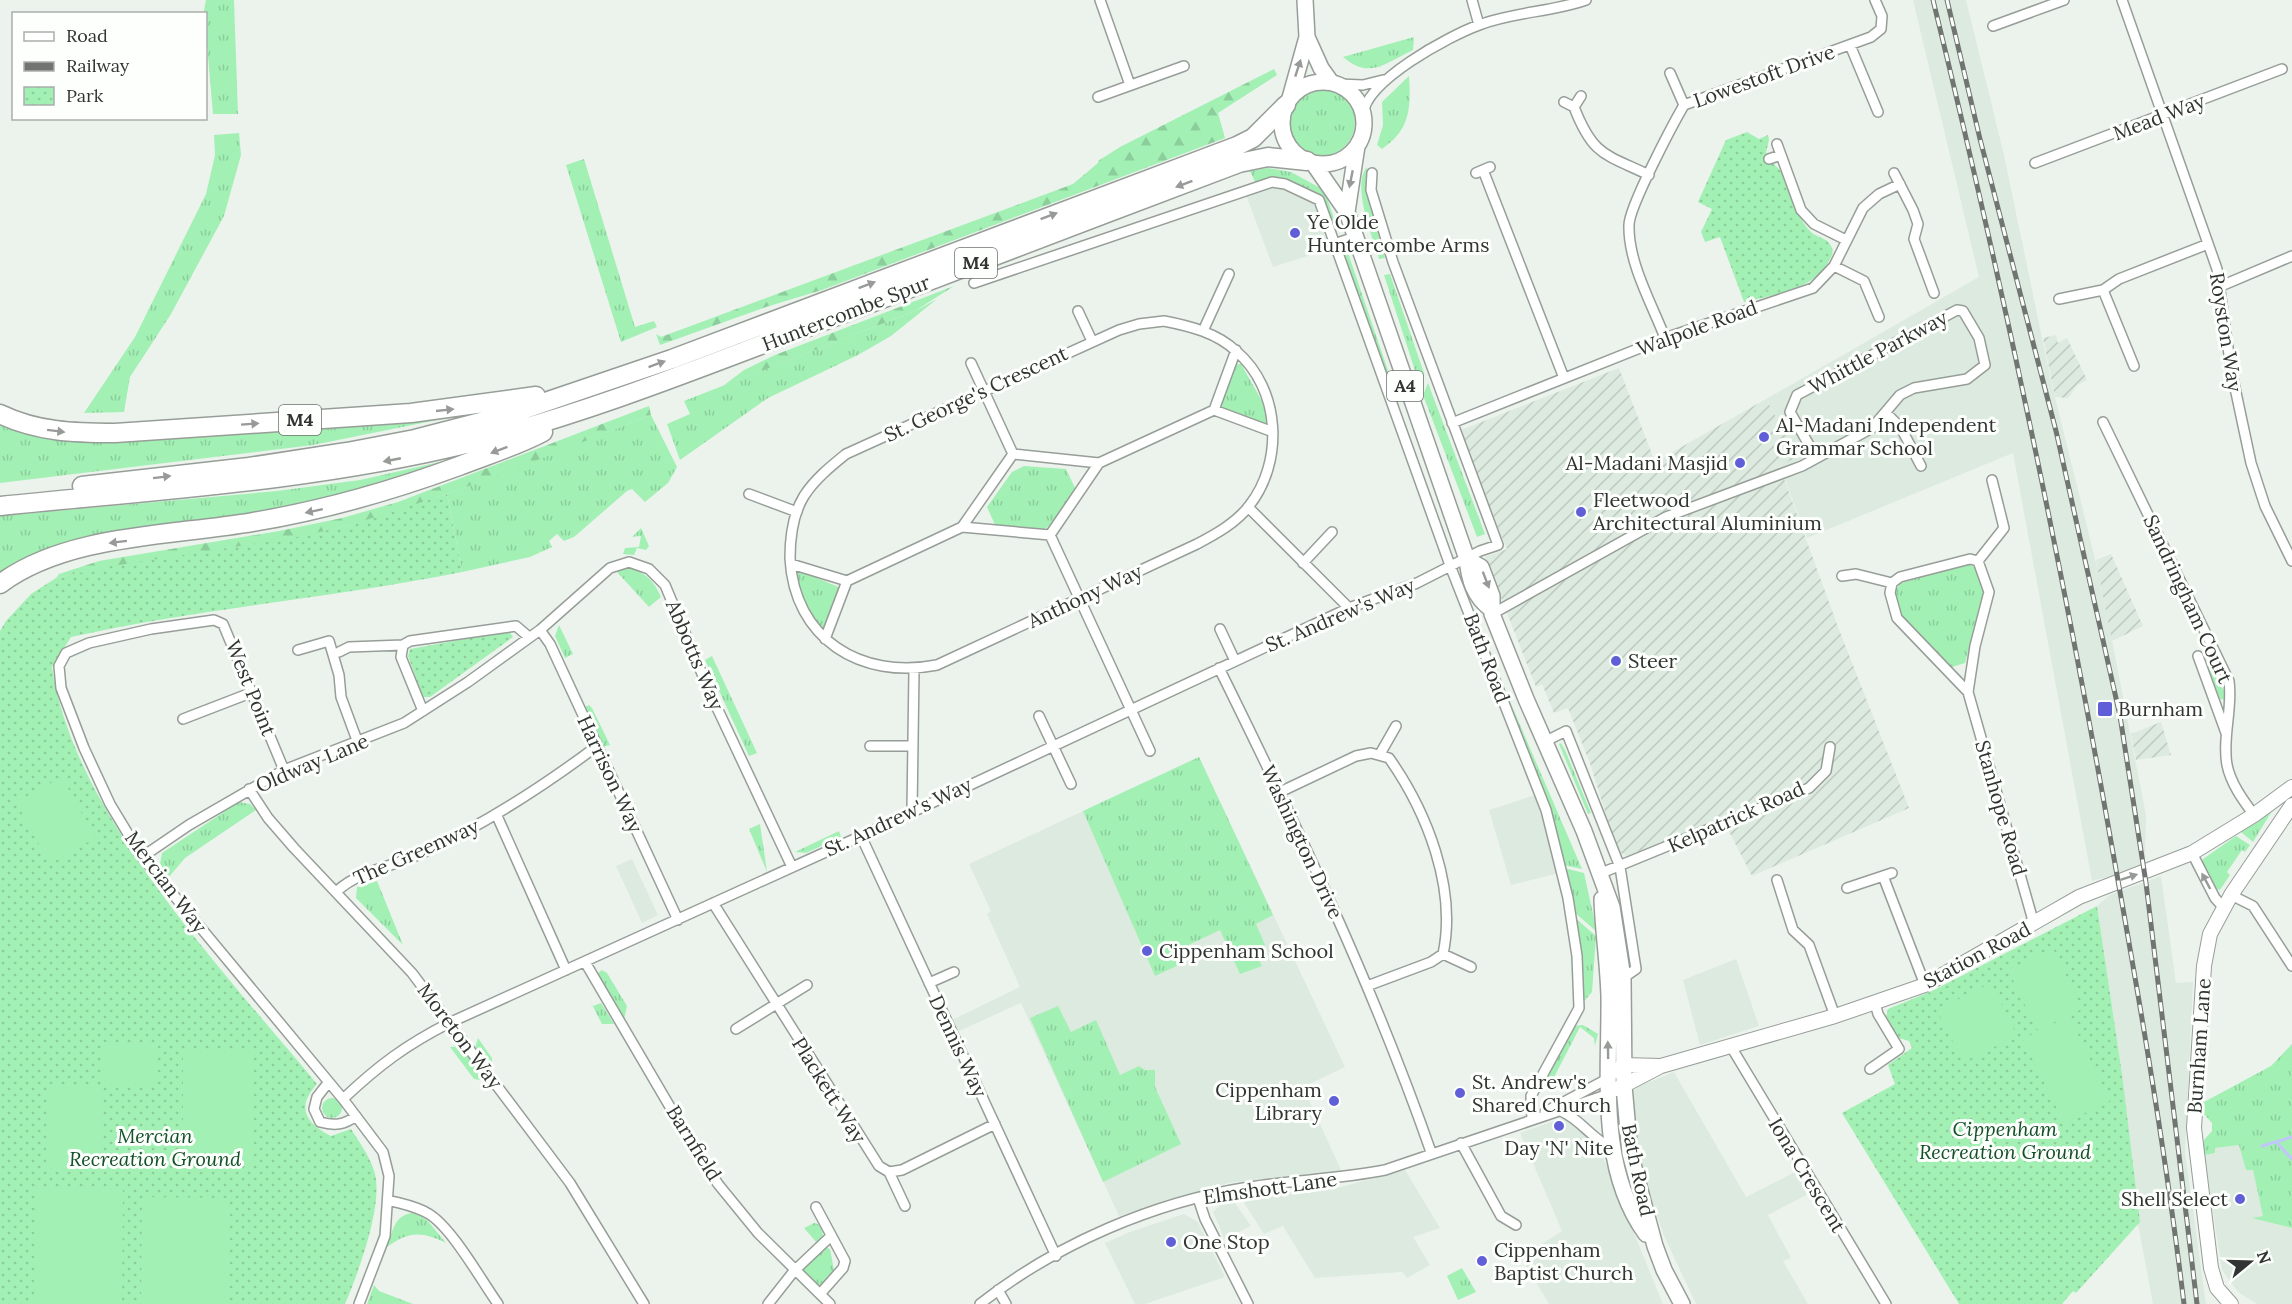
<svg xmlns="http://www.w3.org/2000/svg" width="2292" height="1304" font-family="Lora,serif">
<defs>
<pattern id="industrial-furrows" width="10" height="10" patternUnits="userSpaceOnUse" patternTransform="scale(1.5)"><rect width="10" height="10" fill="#ddeadf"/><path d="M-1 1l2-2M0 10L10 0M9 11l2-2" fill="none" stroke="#bec9c0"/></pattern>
<pattern id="grass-tufts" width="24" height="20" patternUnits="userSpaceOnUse" patternTransform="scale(1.5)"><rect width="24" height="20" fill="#a2f0b4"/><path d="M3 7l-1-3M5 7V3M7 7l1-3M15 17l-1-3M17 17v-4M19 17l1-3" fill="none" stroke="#8cce9b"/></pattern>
<pattern id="forest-firs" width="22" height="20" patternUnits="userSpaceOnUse" patternTransform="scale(1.5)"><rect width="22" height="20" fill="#a2f0b4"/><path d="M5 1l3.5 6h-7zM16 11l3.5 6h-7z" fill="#8cce9b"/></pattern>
<pattern id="park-dots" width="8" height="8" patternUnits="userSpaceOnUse" patternTransform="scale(1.5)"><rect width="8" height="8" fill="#a2f0b4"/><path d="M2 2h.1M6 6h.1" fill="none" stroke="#8cce9b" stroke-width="1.8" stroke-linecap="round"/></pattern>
</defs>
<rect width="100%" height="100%" fill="#ecf3ed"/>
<path fill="#ddeadf" d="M1913 0H1966L2004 155 2051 381 2100 579 2146 815 2145 867 2092 881 2013 453 1807 538 1779 464 1799 457 1766 399 1979 277Z
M1274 186 1314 204 1329 249 1273 267 1246 195Z
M1199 757 1345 1067 1303 1087 1341 1170 1228 1183 1119 1216 1021 1003 959 1031V1035L950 1018 954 1019 1020 987 987 914 991 911 969 864Z
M1535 795 1557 871 1555 874 1511 885 1489 810Z
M632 859 658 915 642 923 616 866Z
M2161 876 2176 983 2193 982 2185 1152 2206 1304H2153L2138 1224 2122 1074 2097 906 2110 895Z
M1736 959 1759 1026 1700 1045 1683 980Z
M1674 1072 1746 1197 1795 1172 1808 1194 1768 1215 1791 1258 1783 1261 1808 1304H1696L1664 1236 1639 1163 1631 1114 1632 1094 1637 1087Z
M1563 1118 1583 1132 1589 1143 1600 1150 1663 1304H1549L1521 1257 1562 1231 1520 1133Z
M2240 1145 2246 1170 2253 1169 2264 1216 2254 1218 2292 1228V1304H2257L2238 1292 2222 1270 2204 1155 2214 1153 2215 1148Z
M1405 1170 1440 1228 1413 1237 1430 1265 1407 1278 1402 1272 1315 1278 1283 1226 1264 1234 1243 1201 1280 1192 1341 1187Z
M1235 1203 1251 1226 1222 1240 1224 1238 1213 1212 1220 1205Z
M1184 1214 1198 1222 1225 1277 1145 1304H1135L1105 1243 1130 1232Z"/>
<path fill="url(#industrial-furrows)" d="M2056 335 2058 343 2067 338 2087 380 2077 385 2068 398 2055 397 2043 338Z
M1619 368 1655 462 1766 399 1799 457 1779 465 1838 627 1909 808 1752 876 1722 818 1627 856 1617 851 1591 766 1568 708 1554 713 1542 684 1536 687 1485 557 1507 549 1456 432Z
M2111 554 2143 626 2112 641 2096 560Z
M2161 722 2171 755 2136 760 2131 734Z"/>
<path fill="url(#grass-tufts)" d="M206 0H234L238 114H213L204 10Z
M1414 37 1413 50C1385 63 1370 80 1343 57Z
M1409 76C1411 109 1410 130 1382 149L1377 145 1383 125 1382 102Z
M1287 122a34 34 0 1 1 68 0a34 34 0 1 1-68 0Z
M239 133 241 155 224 216 171 314 130 377 124 412 84 413 135 337 206 194 215 155 214 135Z
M584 159 635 327 654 321 657 327 621 342 566 165Z
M1367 167 1366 191 1385 258 1379 259C1373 238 1351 185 1367 167Z
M1268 168 1291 172 1324 190 1339 232 1334 229 1323 198C1297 185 1285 174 1256 184L1250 171Z
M1346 247 1396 394 1399 414 1341 251Z
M1390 274 1424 373 1420 386 1384 275Z
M937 299 891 336 858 355 768 398 680 460 667 424 690 414 684 401 915 311Z
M1237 364H1241L1262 401 1267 421 1264 426 1220 408Z
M1428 383 1485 534 1477 537 1423 395Z
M467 414 313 445 0 483V424L49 438 82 442Z
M651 415 677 467 668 483 645 502 632 489 627 491 574 537 564 541 557 534 549 541 552 547 530 557 462 572 447 494Z
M453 459 328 501 61 545 23 560 0 575V516L277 491 360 480Z
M1024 466 1066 469 1077 492C1044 537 1051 533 996 527L987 507 1012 472Z
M641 528 649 546 646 550 637 548 634 555 623 554 625 548 639 547 641 536 632 537Z
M1968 564 1978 569 1984 591 1965 663 1952 667 1900 615 1894 592 1901 583Z
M630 568C647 574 654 581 661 597L649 607 617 572V569Z
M800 571 841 588 825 631 822 630C808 612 800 595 795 573Z
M559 625 573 654 565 658 555 636Z
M712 656 757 753 749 756 705 660Z
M2210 662 2225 693 2226 700 2220 699 2207 665Z
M1502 683 1582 869 1563 865 1565 861Z
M589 705 592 708 610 745 602 747 583 708Z
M1561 743 1565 750 1591 813 1588 814 1559 744Z
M1199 757 1273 915 1256 924 1265 945 1255 952 1262 966 1240 974 1220 930 1178 950 1183 963 1155 976 1083 811Z
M239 802 250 804 256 810 185 858 168 878 160 864 162 853Z
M2272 811 2253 842 2241 832Z
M760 824 767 872 749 829Z
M839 831 841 837 806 853 795 852Z
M2236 836 2250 845 2245 852 2242 850 2227 872 2230 875 2220 890 2217 889 2202 863 2203 859Z
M1564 868 1584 873 1597 932 1573 911 1575 908 1568 874Z
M377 881 403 945 356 898 357 887Z
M1574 917 1596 936 1592 992 1581 1005Z
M602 970 607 973 627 1006 624 1020 600 980 598 973Z
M589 999 593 1006 601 1003 614 1024H602Z
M1058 1006 1071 1032 1096 1020 1120 1075 1139 1066 1145 1070H1155V1087L1181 1144 1103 1182 1030 1018Z
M1583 1025 1598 1034 1595 1046 1594 1038 1580 1027 1551 1083 1555 1088 1546 1089 1544 1083 1573 1026Z
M478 1038 492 1058V1073L475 1048Z
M2292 1044V1228L2252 1218 2263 1216 2253 1170H2246L2239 1145 2215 1148V1153L2204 1155V1140L2212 1131V1123L2203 1113 2204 1102 2271 1066Z
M461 1046 486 1081 474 1079 450 1047Z
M322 1108a10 10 0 1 1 20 0a10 10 0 1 1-20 0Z
M414 1213 427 1220 446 1243C422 1231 409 1231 387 1247 393 1231 394 1214 414 1213Z
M814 1223C820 1223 823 1231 823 1237L817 1243 804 1228Z
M824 1247 830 1249 834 1270 819 1286 802 1270Z
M1462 1268 1476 1292 1458 1300 1447 1276Z
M374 1285 379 1291 413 1304H367Z"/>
<path fill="url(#forest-firs)" d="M1274 69 1277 75 1218 113 1225 138 822 290 766 307 660 345 656 334 661 337 1073 184 1098 163V161L1120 147Z
M954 286 915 311 723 386 744 370 775 355Z
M649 406 651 415C551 454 451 497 347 526 252 552 152 556 56 578L59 574 99 561 279 531 342 518 398 502Z"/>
<path fill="url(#park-dots)" d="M1747 132 1759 139 1768 135 1769 140 1766 152C1772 166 1776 164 1782 173 1794 192 1794 215 1811 232 1817 238 1828 237 1832 248 1834 253 1831 257 1829 261 1812 291 1775 294 1744 302L1720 237 1705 242 1701 232 1712 209 1698 202 1726 140Z
M447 494 462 572C333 598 200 608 71 637L52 667C73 814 224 971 317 1084 296 1107 305 1123 331 1136L351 1129C360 1143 371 1158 375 1174 383 1206 358 1274 345 1304H0V631L6 621 31 594 56 578 106 567 292 538 347 526Z
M509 631 513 637 430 697H423L408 656 410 649Z
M2097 906 2122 1074 2140 1222 2076 1293 2073 1291 2062 1304H1959L1842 1113 1895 1084 1888 1065 1912 1048 1909 1041 1899 1038 1886 1017 1888 1009 1932 991Z"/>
<path fill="#a2f0b4" d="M62 777 95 838 50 864 16 802Z
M2053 948 2082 1009 2037 1030 2008 970Z
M1991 983 2017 1036 1963 1062 1937 1010Z
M2069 1016 2110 1101 2064 1123 2023 1039Z
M102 1042 158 1043 157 1084H102Z
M183 1052H254V1166H183Z
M47 1084 102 1085 101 1169 46 1168Z
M35 1188 123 1190 122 1304H34Z
M142 1197 230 1198 229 1304H141Z"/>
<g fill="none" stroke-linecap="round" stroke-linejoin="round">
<path stroke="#c0c6f9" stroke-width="3" d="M2277 1143 2292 1159
M2262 1146 2292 1137"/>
<defs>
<path id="street" d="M1100 0 1130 85
M1472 0 1479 25
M2122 0 2217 269 2231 369 2251 463 2265 506 2292 561
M1993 26 2064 0
M1850 45 1878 112
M1670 73 1684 105
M1338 84 1363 85 1383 80
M1098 97 1184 66
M1564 102 1574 107 1581 96
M1574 107C1593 156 1605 154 1649 175
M1363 115C1365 81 1449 36 1479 25 1513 12 1551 12 1586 0
M1777 144 1801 210 1814 224 1846 240
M1769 159 1781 155
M2035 163 2282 69
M1483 170 1564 378
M1476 173 1490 167
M1894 173 1913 210 1918 224 1914 239 1934 293
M1334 244 1355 237
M1834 266 1864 281 1879 317
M974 283 1272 182 1285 184 1319 200 1451 568 1546 810 1568 898 1577 956 1579 1008 1531 1096 1532 1119
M2221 286 2292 256
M2103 290 2134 366
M2059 299 2103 290 2119 279 2208 244
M1078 311 1092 341
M1164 321C1190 326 1217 333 1236 351 1281 389 1284 462 1249 506 1236 523 1216 534 1197 544L937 665C861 680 794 639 790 558 790 537 793 514 804 496 815 479 830 467 846 454L1119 330 1139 324Z
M1203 331 1229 274
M1665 338C1652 304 1628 263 1629 225 1629 207 1673 124 1684 105L1871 37 1881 29 1882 16 1875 0
M971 363 1013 454
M1214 410 1236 350
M1214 410 1273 432
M1886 413 1901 428 1921 466
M2103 422 2229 681C2233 709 2222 737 2227 765 2231 784 2243 800 2254 815
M1452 423 1665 338 1813 288 1834 266 1863 208 1879 194 1900 184
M1013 454 1099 463 1050 535 962 527Z
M1099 463 1214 410
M749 494 797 512
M1248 507 1349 608
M1050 535 1150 751
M1978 561 2004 528 1992 480
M1303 563 1332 532
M791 564 847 581
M1842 576 1856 574 1892 583
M847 581 962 527
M1492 614 1666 517 1802 466 1872 428 1900 395 1914 388 1967 379 1985 365 1979 338 1963 311 1957 310 1797 395 1790 412 1816 457
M1220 629 1235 661
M540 630 550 644 678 920
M825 639 847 581
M298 650 329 641 339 675 341 697 358 743
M339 652 349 647 403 645
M2198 656 2226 733
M1219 668C1297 826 1373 986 1431 1152
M1968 692 1897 618 1890 593 1892 583 1900 577 1970 559 1978 561 1989 592 1975 646 1968 692 2034 924
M423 711 401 657 403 645 410 641 516 626 529 637
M1039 716 1071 784
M183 719 253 692
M1546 741 1566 731 1620 867 1636 969 1623 978
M870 746H913
M1380 754 1396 726
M284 770 223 624 214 620 151 629 89 643 66 653 59 666 61 688 84 748 110 804 142 857 343 1099 383 1152 389 1176 385 1236 359 1304
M249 789 268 818 294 848 412 973 570 1183 644 1304
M1280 792 1356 756 1371 753 1389 758C1427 812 1457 888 1443 954L1431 962 1367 986
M912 811 914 670
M497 816 566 970
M861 836 1056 1256
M2192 853 2215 898 2223 907
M142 857 189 825 284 770 404 723 468 682 540 630 610 568 629 562 649 569 665 585 710 693 792 867
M1599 874 1809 788 1826 771 1830 747
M1883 876 1925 985
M1777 880 1793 930 1809 945 1835 1016
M1847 888 1892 873
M337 891C360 870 392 867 420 854 484 825 541 788 597 746
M2231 895 2253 906 2292 966
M713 903 879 1166 889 1172 902 1170 995 1124
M1443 954 1471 967
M585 962 690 1141 718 1184 758 1233 830 1304
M929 983 954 972
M736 1029 807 985
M1730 1045 1886 1304
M1870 1069 1899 1049 1878 1014 1875 1003
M328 1083 317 1097 314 1109 320 1122C335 1126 344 1125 356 1116
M343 1099C379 1065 406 1045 449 1023L861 836 1349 608 1417 583 1480 551 1498 545 1393 262 1371 190 1372 173
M1561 1111C1582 1120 1590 1138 1613 1149
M1545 1112 1609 1078
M1461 1143 1501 1216 1516 1225
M889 1172 905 1206
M1198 1198 1205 1219 1248 1304
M388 1200C402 1204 416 1206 429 1214 452 1228 481 1280 498 1304
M816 1207 845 1261 843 1268 820 1294
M998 1290 1006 1304
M768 1304 794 1271 831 1236
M980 1304C1056 1244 1154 1202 1249 1187 1294 1180 1340 1179 1385 1170L1609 1094"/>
<path id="secondary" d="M1617 1071 1623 1065 1661 1066
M1617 1089 1661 1066 1835 1016 1925 985 2079 897 2192 853 2254 815 2292 787
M2231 1304 2217 1288 2211 1268 2194 1128 2204 966 2210 934 2231 895 2292 805"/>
<path id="primary" d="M1307 37 1321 68 1331 82
M1282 123a41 41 0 1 1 82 0a41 41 0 1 1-82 0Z
M1290 98 1307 37 1305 0
M1357 146 1347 212 1467 559C1469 579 1474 597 1491 609
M1313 163 1347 212
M1467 559 1481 567 1492 596V614L1526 699 1584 831 1612 907 1623 978 1624 1086 1630 1153 1655 1246 1664 1270 1682 1304
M1602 899C1603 931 1608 963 1609 996 1610 1073 1597 1167 1646 1234"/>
<path id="highway" d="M0 414C37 432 75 433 115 433L411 413 536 396
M82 486 249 467 347 452 415 439 504 416 672 359 1237 146 1253 138 1286 105
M0 506C158 490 315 481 470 443 585 414 697 369 808 327 951 273 1095 217 1239 163L1268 157 1307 161
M0 584C67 534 172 536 253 522 325 510 391 491 459 466 487 455 517 446 543 432"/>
</defs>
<use href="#street" stroke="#979e98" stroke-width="12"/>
<use href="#secondary" stroke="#979e98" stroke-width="16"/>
<use href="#primary" stroke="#979e98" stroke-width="18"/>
<use href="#highway" stroke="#979e98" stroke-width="21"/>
<use href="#street" stroke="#fff" stroke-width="9"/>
<use href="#secondary" stroke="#fff" stroke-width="14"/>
<use href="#primary" stroke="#fff" stroke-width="15"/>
<use href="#highway" stroke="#fff" stroke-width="18"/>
<defs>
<path id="rail" d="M1933 0C2001 278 2060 554 2110 836 2138 991 2165 1147 2184 1304
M1947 0 1980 139 2056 431 2120 716 2146 883 2197 1304"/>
</defs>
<use href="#rail" stroke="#707571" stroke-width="5"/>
<use href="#rail" stroke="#fcfffc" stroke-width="3" stroke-dasharray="9" stroke-linecap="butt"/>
</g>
<defs><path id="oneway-solid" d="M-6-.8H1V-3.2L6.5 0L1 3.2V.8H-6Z" transform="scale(1.5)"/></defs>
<g fill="#989a98">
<use href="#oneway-solid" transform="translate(1298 68) rotate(-72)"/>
<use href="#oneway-solid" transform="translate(1351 179) rotate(101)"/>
<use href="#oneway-solid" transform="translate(1184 184) rotate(159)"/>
<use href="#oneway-solid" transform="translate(1049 216) rotate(-21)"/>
<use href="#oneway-solid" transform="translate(867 285) rotate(-21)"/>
<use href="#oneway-solid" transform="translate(657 364) rotate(-20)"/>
<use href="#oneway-solid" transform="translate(445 410) rotate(-6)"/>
<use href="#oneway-solid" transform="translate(250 424) rotate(-4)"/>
<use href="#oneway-solid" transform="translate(56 431) rotate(7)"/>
<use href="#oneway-solid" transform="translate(499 450) rotate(159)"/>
<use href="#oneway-solid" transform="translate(392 460) rotate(169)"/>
<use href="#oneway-solid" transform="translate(162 477) rotate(-7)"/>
<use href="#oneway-solid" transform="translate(314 511) rotate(168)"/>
<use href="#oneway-solid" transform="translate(118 542) rotate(173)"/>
<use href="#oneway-solid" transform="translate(1486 580) rotate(69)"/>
<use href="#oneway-solid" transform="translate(2129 877) rotate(-18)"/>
<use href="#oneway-solid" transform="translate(2206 881) rotate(-118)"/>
<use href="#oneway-solid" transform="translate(1608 1050) rotate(-91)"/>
</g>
<g fill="#615fd7" stroke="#fcfffc" stroke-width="2">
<circle cx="1295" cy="233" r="6"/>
<circle cx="1764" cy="437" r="6"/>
<circle cx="1740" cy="463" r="6"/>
<circle cx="1581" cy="512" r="6"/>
<circle cx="1616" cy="661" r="6"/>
<rect x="2097" y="701" width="16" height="16" rx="3"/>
<circle cx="1147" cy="951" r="6"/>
<circle cx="1460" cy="1093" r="6"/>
<circle cx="1334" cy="1101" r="6"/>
<circle cx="1559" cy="1126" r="6"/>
<circle cx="2240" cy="1199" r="6"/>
<circle cx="1171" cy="1242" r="6"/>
<circle cx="1482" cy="1261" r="6"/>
</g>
<g text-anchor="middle" stroke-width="6" stroke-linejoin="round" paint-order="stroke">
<g fill="#fcfffc" stroke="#6e716f" stroke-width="1.5">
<rect x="955" y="248" width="42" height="30" rx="4.5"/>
<rect x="1387" y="371" width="36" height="30" rx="4.5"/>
<rect x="279" y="405" width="42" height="30" rx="4.5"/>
</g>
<g font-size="18" font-weight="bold" fill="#313432">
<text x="976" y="269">M4</text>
<text x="1405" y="392">A4</text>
<text x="300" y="426">M4</text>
</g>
<g font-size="20" fill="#313432" stroke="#fcfffc">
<text transform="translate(1764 76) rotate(-20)" y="7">Lowestoft Drive</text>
<text transform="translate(2159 117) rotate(-21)" y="7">Mead Way</text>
<text transform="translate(846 313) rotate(-21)" y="7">Huntercombe Spur</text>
<text transform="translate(1697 328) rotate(-20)" y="7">Walpole Road</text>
<text transform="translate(2226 332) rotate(81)" y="7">Royston Way</text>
<text transform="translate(1878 352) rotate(-28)" y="7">Whittle Parkway</text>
<text transform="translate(976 394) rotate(-25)" y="7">St. George's Crescent</text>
<text transform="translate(1085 596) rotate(-25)" y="7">Anthony Way</text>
<text transform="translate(2188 599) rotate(65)" y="7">Sandringham Court</text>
<text transform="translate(1340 615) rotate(-23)" y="7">St. Andrew's Way</text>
<text transform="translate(695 655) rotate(67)" y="7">Abbotts Way</text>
<text transform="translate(1487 658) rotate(69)" y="7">Bath Road</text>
<text transform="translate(251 688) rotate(68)" y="7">West Point</text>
<text transform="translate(312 763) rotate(-23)" y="7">Oldway Lane</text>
<text transform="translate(610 774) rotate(65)" y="7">Harrison Way</text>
<text transform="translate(2001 808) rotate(74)" y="7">Stanhope Road</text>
<text transform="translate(898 817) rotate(-25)" y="7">St. Andrew's Way</text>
<text transform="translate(1736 817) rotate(-24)" y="7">Kelpatrick Road</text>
<text transform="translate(1302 842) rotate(65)" y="7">Washington Drive</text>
<text transform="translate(416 852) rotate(-24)" y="7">The Greenway</text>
<text transform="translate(166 882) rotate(53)" y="7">Mercian Way</text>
<text transform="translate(1977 955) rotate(-28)" y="7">Station Road</text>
<text transform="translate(460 1036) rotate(53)" y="7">Moreton Way</text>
<text transform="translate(958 1046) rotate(65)" y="7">Dennis Way</text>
<text transform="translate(2199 1046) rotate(-86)" y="7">Burnham Lane</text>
<text transform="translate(829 1090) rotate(58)" y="7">Plackett Way</text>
<text transform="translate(694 1143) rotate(58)" y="7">Barnfield</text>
<text transform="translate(1638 1170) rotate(78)" y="7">Bath Road</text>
<text transform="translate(1807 1175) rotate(59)" y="7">Iona Crescent</text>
<text transform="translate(1270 1188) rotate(-8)" y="7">Elmshott Lane</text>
</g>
<g font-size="20" fill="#313432" stroke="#fcfffc" text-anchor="start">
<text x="1307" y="229">Ye Olde<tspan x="1307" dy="23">Huntercombe Arms</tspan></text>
<text x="1776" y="432">Al-Madani Independent<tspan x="1776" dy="23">Grammar School</tspan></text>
<text x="1728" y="470" text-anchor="end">Al-Madani Masjid</text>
<text x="1593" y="507">Fleetwood<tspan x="1593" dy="23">Architectural Aluminium</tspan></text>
<text x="1628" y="668">Steer</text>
<text x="2118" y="716">Burnham</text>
<text x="1159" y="958">Cippenham School</text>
<text x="1472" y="1089">St. Andrew's<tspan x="1472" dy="23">Shared Church</tspan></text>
<text x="1322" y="1097" text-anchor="end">Cippenham<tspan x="1322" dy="23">Library</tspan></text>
<text x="1559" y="1155" text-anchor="middle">Day 'N' Nite</text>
<text x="2228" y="1206" text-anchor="end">Shell Select</text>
<text x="1183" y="1249">One Stop</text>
<text x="1494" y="1257">Cippenham<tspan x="1494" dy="23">Baptist Church</tspan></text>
</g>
<g font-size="20" font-style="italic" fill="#145028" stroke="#fcfffc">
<text x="2005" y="1136">Cippenham<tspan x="2005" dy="23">Recreation Ground</tspan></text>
<text x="155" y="1143">Mercian<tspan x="155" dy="23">Recreation Ground</tspan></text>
</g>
</g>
<rect x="12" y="12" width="195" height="108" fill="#fcfffc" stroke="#abaeab" stroke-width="1.5"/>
<rect x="24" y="32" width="30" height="9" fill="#ffffff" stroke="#abaeab" stroke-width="1.5"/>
<text x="66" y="42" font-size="18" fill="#313432">Road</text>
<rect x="24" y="62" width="30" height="9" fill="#707571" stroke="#abaeab" stroke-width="1.5"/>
<text x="66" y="72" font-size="18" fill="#313432">Railway</text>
<rect x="24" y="87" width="30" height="18" fill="url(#park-dots)" stroke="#abaeab" stroke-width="1.5"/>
<text x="66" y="102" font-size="18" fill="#313432">Park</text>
<g transform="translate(2250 1262) rotate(71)" stroke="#fcfffc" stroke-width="4.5" paint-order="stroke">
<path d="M0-4.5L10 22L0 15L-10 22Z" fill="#313432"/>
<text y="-9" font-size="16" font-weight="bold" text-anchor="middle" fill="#313432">N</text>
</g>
</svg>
